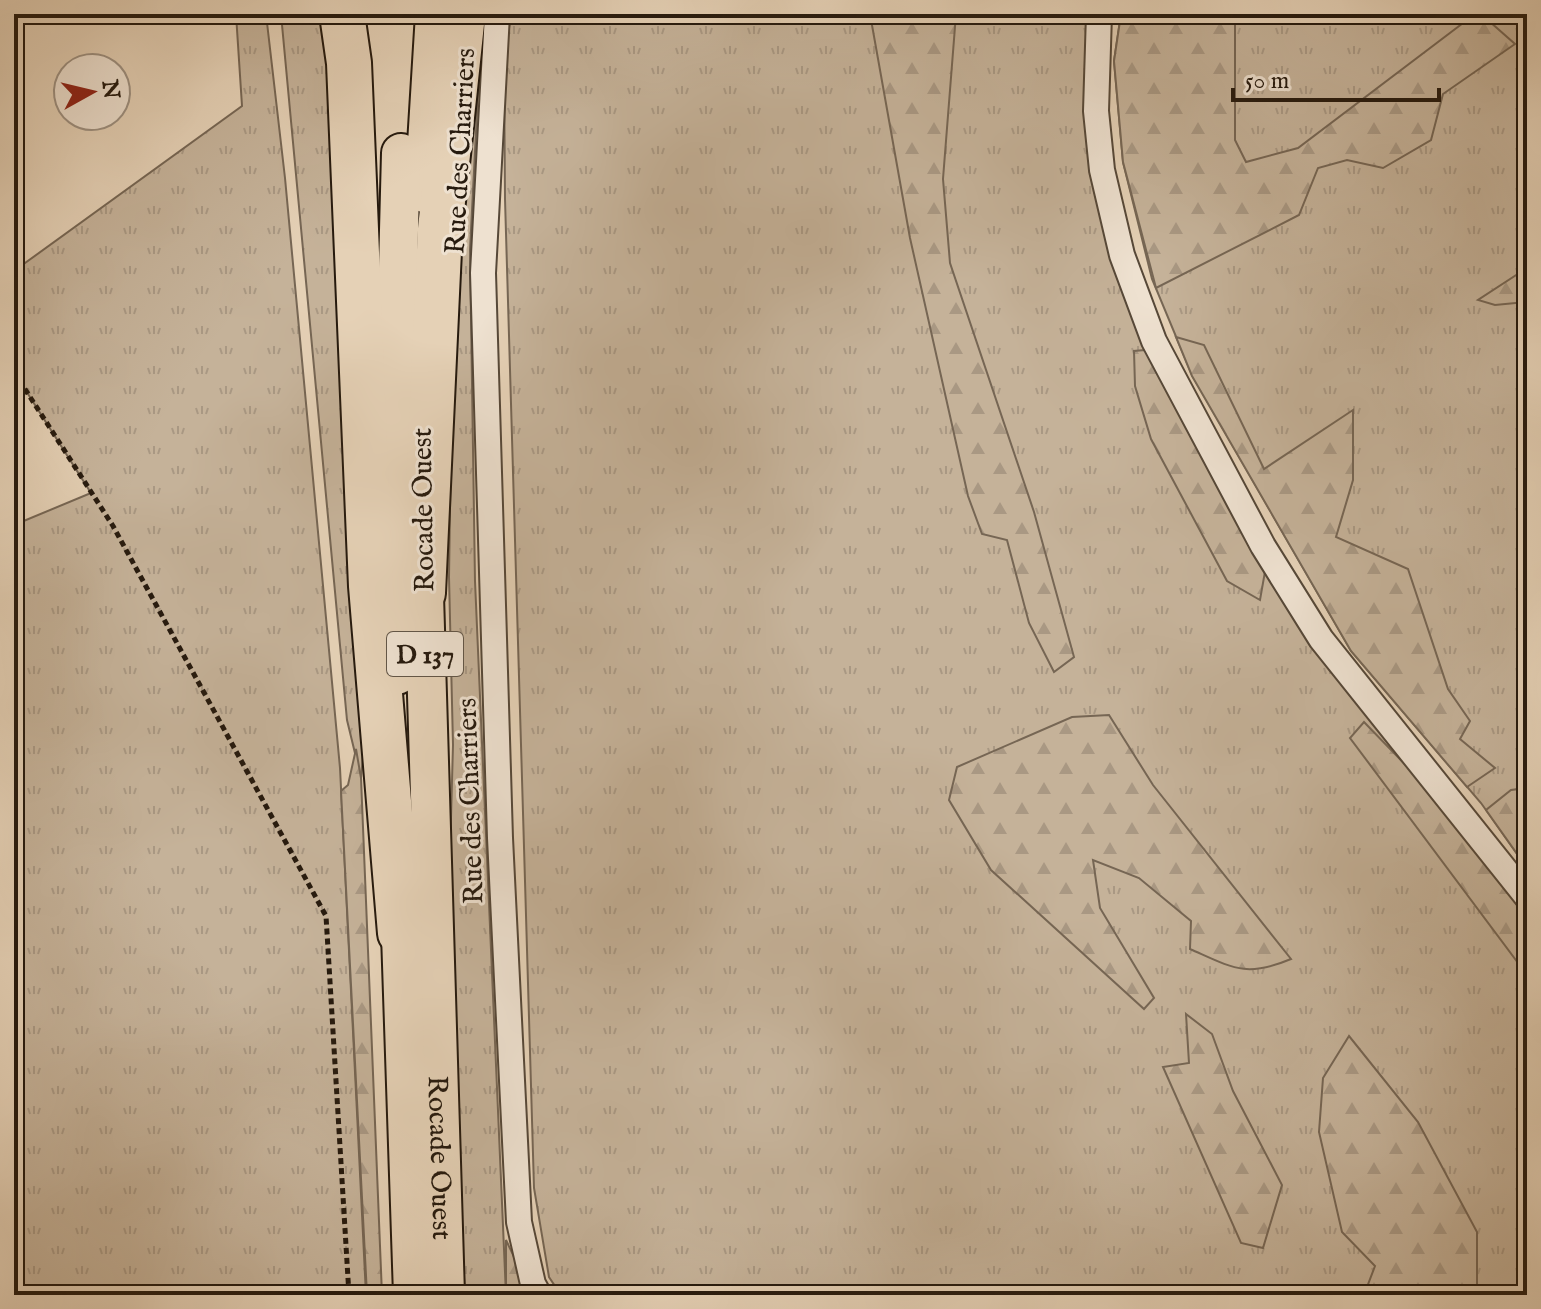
<svg xmlns="http://www.w3.org/2000/svg" width="1541" height="1309" font-family="'IM FELL English',serif">
<defs>
<pattern id="grass-tufts" width="24" height="20" patternUnits="userSpaceOnUse" patternTransform="scale(2)"><rect width="24" height="20" fill="#c5b299"/><path d="M3 7l-1-3M5 7V3M7 7l1-3M15 17l-1-3M17 17v-4M19 17l1-3" fill="none" stroke="#a99883"/></pattern>
<pattern id="forest-firs" width="22" height="20" patternUnits="userSpaceOnUse" patternTransform="scale(2)"><rect width="22" height="20" fill="#c5b299"/><path d="M5 1l3.5 6h-7zM16 11l3.5 6h-7z" fill="#a99883"/></pattern>
</defs>
<rect width="100%" height="100%" fill="#e5d1b6"/>
<filter id="stains"><feTurbulence type="fractalNoise" baseFrequency=".0025" numOctaves="4"/><feColorMatrix values="0 0 0 0 .2 0 0 0 0 .09 0 0 0 0 .02 0 0 0 .5 -.17"/></filter>
<radialGradient id="worn" r=".72"><stop offset=".6" stop-color="#630" stop-opacity="0"/><stop offset="1" stop-color="#630" stop-opacity=".3"/></radialGradient>
<path fill="url(#grass-tufts)" stroke="#766654" stroke-width="2" d="M236 14H266L285 178 340 768 366 1295H14V525L91 493 14 372V271L242 106Z
M281 14H326L331 41 347 543 364 745 361 778 347 720Z
M482 14 470 250 475 581 506 1295H465L443 916 450 854 453 745 449 577 454 230Z
M511 14H1090L1105 230 1331 667 1527 914V1295H561L549 1277 534 1188 505 199 504 63Z
M1121 14H1527V868L1481 803 1351 651 1192 375 1152 279 1123 162 1114 61Z"/>
<path fill="url(#forest-firs)" stroke="#766654" stroke-width="2" d="M870 14H956L943 179 950 263 1034 512 1074 657 1054 672 1029 623 1007 540 982 534 968 496 910 238Z
M1121 14H1235V140L1246 162 1298 148 1475 14H1481L1515 44 1443 94 1431 140 1383 168 1347 160 1318 168 1299 215 1156 288 1123 162 1114 61Z
M1527 268V302L1495 305 1478 300Z
M1176 337 1204 345 1264 469 1353 410V480L1336 537 1408 569 1448 689 1470 721 1460 739 1495 768 1467 787 1351 651 1192 376Z
M1145 350 1266 566 1260 600 1227 581 1151 439 1135 386 1134 351Z
M1109 715 1153 785 1291 959C1246 978 1233 968 1190 949L1191 921 1139 878 1093 860 1100 908 1154 998 1144 1009 991 870 949 800 957 767 1072 717Z
M1364 722 1424 784 1527 914V975L1350 738Z
M356 749 361 778 382 1295H367L341 791 348 785Z
M1527 788V868L1486 810 1511 790Z
M1186 1014 1212 1034 1233 1091 1282 1185 1263 1248 1241 1243 1163 1067 1189 1063Z
M1349 1036 1418 1122 1477 1232V1295H1364L1375 1266 1342 1232 1319 1132 1323 1078Z
M506 1240 532 1295H506Z"/>
<g fill="none" stroke-linecap="round" stroke-linejoin="round">
<defs>
<path id="street" d="M497 14 483 273 500 838 519 1222 533 1284 539 1295
M1099 14 1096 111 1102 170 1122 255 1154 341 1263 546 1321 639 1527 897"/>
<g id="primary">
<path d="M424 193 435 14"/>
<path id="s1" d="M423 562 445 1295"/>
<path d="M397 675 396 346 401 153"/>
<path d="M400 904 413 1295"/>
</g>
<path id="highway" d="M342 14 349 63 371 586 400 933
M423 593 440 229 463 14"/>
</defs>
<use href="#street" stroke="#564838" stroke-width="28"/>
<use href="#primary" stroke="#261a0e" stroke-width="42"/>
<use href="#highway" stroke="#261a0e" stroke-width="48"/>
<path stroke="#261a0e" stroke-width="5" stroke-dasharray="6 4" stroke-linecap="butt" d="M14 372 113 526 326 916 349 1295"/>
<use href="#street" stroke="#eee1d0" stroke-width="24"/>
<use href="#primary" stroke="#e5d1b6" stroke-width="38"/>
<use href="#highway" stroke="#e5d1b6" stroke-width="44"/>
</g>
<g text-anchor="middle" stroke-width="6" stroke-linejoin="round" paint-order="stroke">
<rect fill="#eee1d0" stroke="#625648" stroke-width="2" x="387" y="632" width="76" height="44" rx="6"/>
<g font-size="26" font-weight="bold" fill="#261a0e">
<text x="425" y="663">D 137</text>
</g>
<g font-size="28" fill="#261a0e" stroke="#eee1d0">
<text transform="translate(459 151) rotate(-87)" y="10">Rue des Charriers</text>
<text transform="translate(422 510) rotate(-91)" y="10">Rocade Ouest</text>
<text transform="translate(469 801) rotate(-92)" y="10">Rue des Charriers</text>
<text dy="10" stroke="none"><textPath href="#s1" startOffset="596">Rocade Ouest</textPath></text>
</g>
</g>
<rect width="1541" height="1309" fill="none" stroke="#e5d1b6" stroke-width="48"/>
<rect x="16" y="16" width="1509" height="1277" fill="none" stroke="#261a0e" stroke-width="4"/>
<rect x="24" y="24" width="1493" height="1261" fill="none" stroke="#261a0e" stroke-width="2"/>
<g transform="translate(92 92) rotate(82)"><circle r="38" fill="#eee1d0" stroke="#9e9182" stroke-width="2"/>
<path d="M0-6L14 30L0 20L-14 30Z" fill="#8f2418"/>
<text y="-12" font-size="22" font-weight="bold" text-anchor="middle" fill="#261a0e">N</text>
</g>
<path d="M1233 88v12h206v-12" fill="none" stroke="#261a0e" stroke-width="4"/>
<text x="1245" y="88" font-size="24" fill="#261a0e" stroke="#eee1d0" stroke-width="6" paint-order="stroke">50 m</text>
<rect width="100%" height="100%" filter="url(#stains)"/>
<rect width="100%" height="100%" fill="url(#worn)"/>
</svg>
